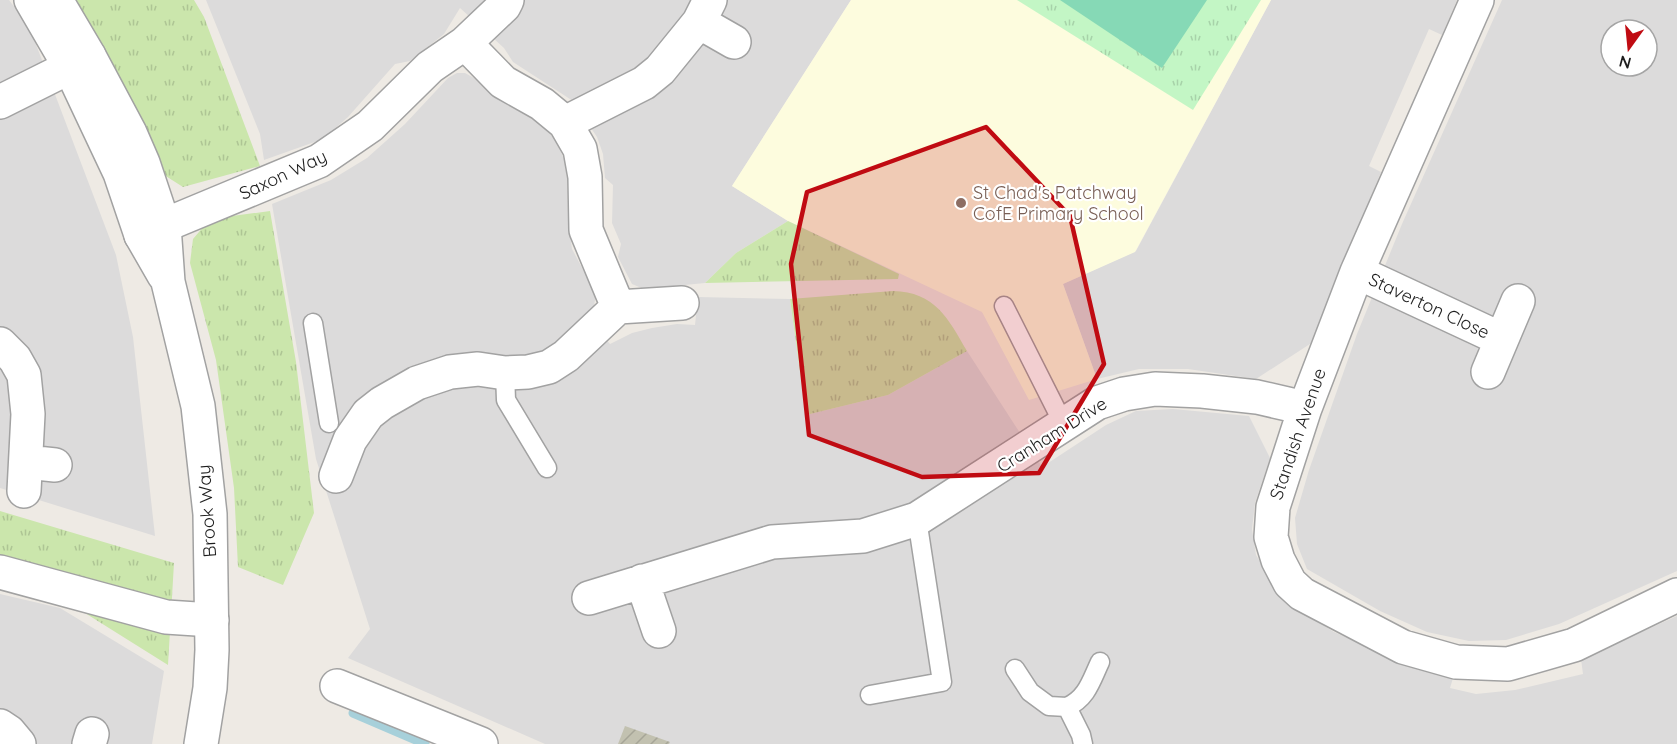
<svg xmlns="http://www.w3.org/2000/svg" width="1677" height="744" font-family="Quicksand,sans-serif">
<defs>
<pattern id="construction-furrows" width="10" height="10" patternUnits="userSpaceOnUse" patternTransform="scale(1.5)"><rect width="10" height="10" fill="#c2c1b0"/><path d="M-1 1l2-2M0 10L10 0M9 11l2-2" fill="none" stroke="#a6a597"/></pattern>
<pattern id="grass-tufts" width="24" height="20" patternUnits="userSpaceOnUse" patternTransform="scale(1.5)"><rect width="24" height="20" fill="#cbe6ac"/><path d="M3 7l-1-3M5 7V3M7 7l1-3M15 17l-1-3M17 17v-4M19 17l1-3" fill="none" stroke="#aec594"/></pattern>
<pattern id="park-tufts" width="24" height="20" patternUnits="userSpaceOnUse" patternTransform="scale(1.5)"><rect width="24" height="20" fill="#c3f6c5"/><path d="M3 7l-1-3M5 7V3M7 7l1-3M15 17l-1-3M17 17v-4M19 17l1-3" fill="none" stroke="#a7d2a9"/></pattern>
</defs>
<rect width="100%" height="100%" fill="#eeeae4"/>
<path fill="#dcdbdb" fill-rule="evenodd" d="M0 0H9L29 26 116 255 133 337 155 536 0 488Z
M206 0H851L732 186 788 221 736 253 705 283 644 289 632 284 618 257 621 244 612 223 613 185 605 178 603 154 597 137 573 101 513 62 504 48 460 8 444 34 410 61 395 64 348 117 323 139 264 160 260 134Z
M1271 0H1457L1442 35 1429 29 1369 166 1381 172 1313 342 1256 379 1188 369H1139L1097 379 1063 284 1136 251Z
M1502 0H1677V571L1559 624 1506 640 1469 641 1427 632 1380 611 1307 569 1297 544 1295 518 1309 470 1357 334 1402 224ZM1611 30H1647V66H1611Z
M457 73H465L474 78 494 97 535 119 555 139 564 159 567 178 568 218 572 249 596 294 594 306 585 316 610 344 632 333 652 328 677 324 695 325 698 297 790 299 806 415 888 395 967 351 1042 467 1106 425 1136 411 1173 409 1249 416 1270 458 1255 503 1252 529 1256 555 1274 585 1300 610 1334 632 1412 666 1453 678 1450 688 1476 694 1515 690 1583 674 1581 659 1677 616V744H545L348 658 370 629 316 459 272 204 331 180 367 158 405 124 448 78Z
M0 594 60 608 164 671 152 744H0Z"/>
<path fill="#fdfcde" d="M851 0H1271L1135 252 1063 284 1097 379 1029 400 982 312 788 221 732 186Z"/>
<path fill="url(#construction-furrows)" d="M625 726 670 742 669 744H618Z"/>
<path fill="url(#grass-tufts)" d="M68 0H194L204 17 260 166 183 187 161 173Z
M270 211 296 362 314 513 283 585 238 567 234 488 216 360 190 263 193 239 210 219Z
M788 221 899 274 898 279 705 283 736 253Z
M893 291C935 292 948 318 967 351L888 395 806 415 790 299Z
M0 511 174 563 168 665 69 603 0 586Z"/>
<path fill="url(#park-tufts)" d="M1017 0H1261L1193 110Z"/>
<path fill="#86d9b6" d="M1060 0H1207L1162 68Z"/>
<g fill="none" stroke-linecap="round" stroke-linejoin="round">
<path stroke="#a7d0da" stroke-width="9" d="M353 713 425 744"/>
<defs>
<path id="service" d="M1004 306 1064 425
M313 323 329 423
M505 373 506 400 547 468
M1015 669 1030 692 1049 706 1067 707 1081 735 1083 744
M870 695 942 682 917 519
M1067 707C1087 698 1091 681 1100 662"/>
<path id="minor" d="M1477 0 1357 272 1305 408 1273 507 1271 537 1278 560 1290 583 1302 594 1403 647 1456 662 1508 664 1574 645 1677 595
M699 22 734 42
M465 43 503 82 542 104 565 123 580 149 585 177 586 230 618 307
M0 102 70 67 89 56
M565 123 644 83 660 70 699 22 710 0
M141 235 319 161 370 126 430 67 465 43 504 6 507 0
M1357 272 1501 339
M0 344 15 359 24 375 28 414 24 491
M1488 372 1518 301
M27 462 55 465
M336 476 350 440 368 414 382 403 417 383 450 372 478 369 505 373 528 372 549 367 566 356 618 307 682 303
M0 572 166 617 212 620
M642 581 659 631
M589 598 772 542 863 536 917 519 1097 403 1124 394 1155 389 1202 391 1257 397 1305 408
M337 686 481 744
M0 726 9 732 19 744
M89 744 92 734"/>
<path id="tertiary" d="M31 0 70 67 120 173 141 235 164 275
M56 0 89 56 130 133 143 163 164 226 168 282 198 406 210 514 212 650 210 688 201 744"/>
</defs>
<use href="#service" stroke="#a2a2a2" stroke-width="21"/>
<use href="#minor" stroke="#a2a2a2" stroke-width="36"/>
<use href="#tertiary" stroke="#a2a2a2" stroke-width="36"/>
<use href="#service" stroke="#fff" stroke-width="18"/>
<use href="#minor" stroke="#fff" stroke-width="33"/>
<use href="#tertiary" stroke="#fff" stroke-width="33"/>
</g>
<path fill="#c00b12" fill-opacity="0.2" stroke="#c00b12" stroke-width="4.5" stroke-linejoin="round" d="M986 127 1070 216 1104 364 1039 473 922 477 809 435 791 264 807 192Z"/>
<circle fill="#8d6e63" stroke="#fff" stroke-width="2" cx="961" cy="203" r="6"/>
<g text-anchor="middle" stroke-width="4.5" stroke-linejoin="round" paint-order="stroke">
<g font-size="18" fill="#1e1e1e" stroke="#fff">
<text transform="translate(283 175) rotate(-25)" y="6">Saxon Way</text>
<text transform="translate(1429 306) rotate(25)" y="6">Staverton Close</text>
<text transform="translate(1298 434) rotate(-71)" y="6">Standish Avenue</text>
<text transform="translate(1052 435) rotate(-32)" y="6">Cranham Drive</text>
<text transform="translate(207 511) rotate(-94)" y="6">Brook Way</text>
</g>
<g font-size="18" fill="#785e54" stroke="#fff" text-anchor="start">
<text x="973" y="199">St Chad's Patchway<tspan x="973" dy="21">CofE Primary School</tspan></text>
</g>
</g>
<g transform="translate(1629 48) rotate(195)"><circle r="28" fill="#ffffff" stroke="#a5a5a5" stroke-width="1.5"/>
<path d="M0-4.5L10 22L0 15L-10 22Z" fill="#c00b12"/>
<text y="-9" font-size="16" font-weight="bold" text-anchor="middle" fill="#1e1e1e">N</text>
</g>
</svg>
